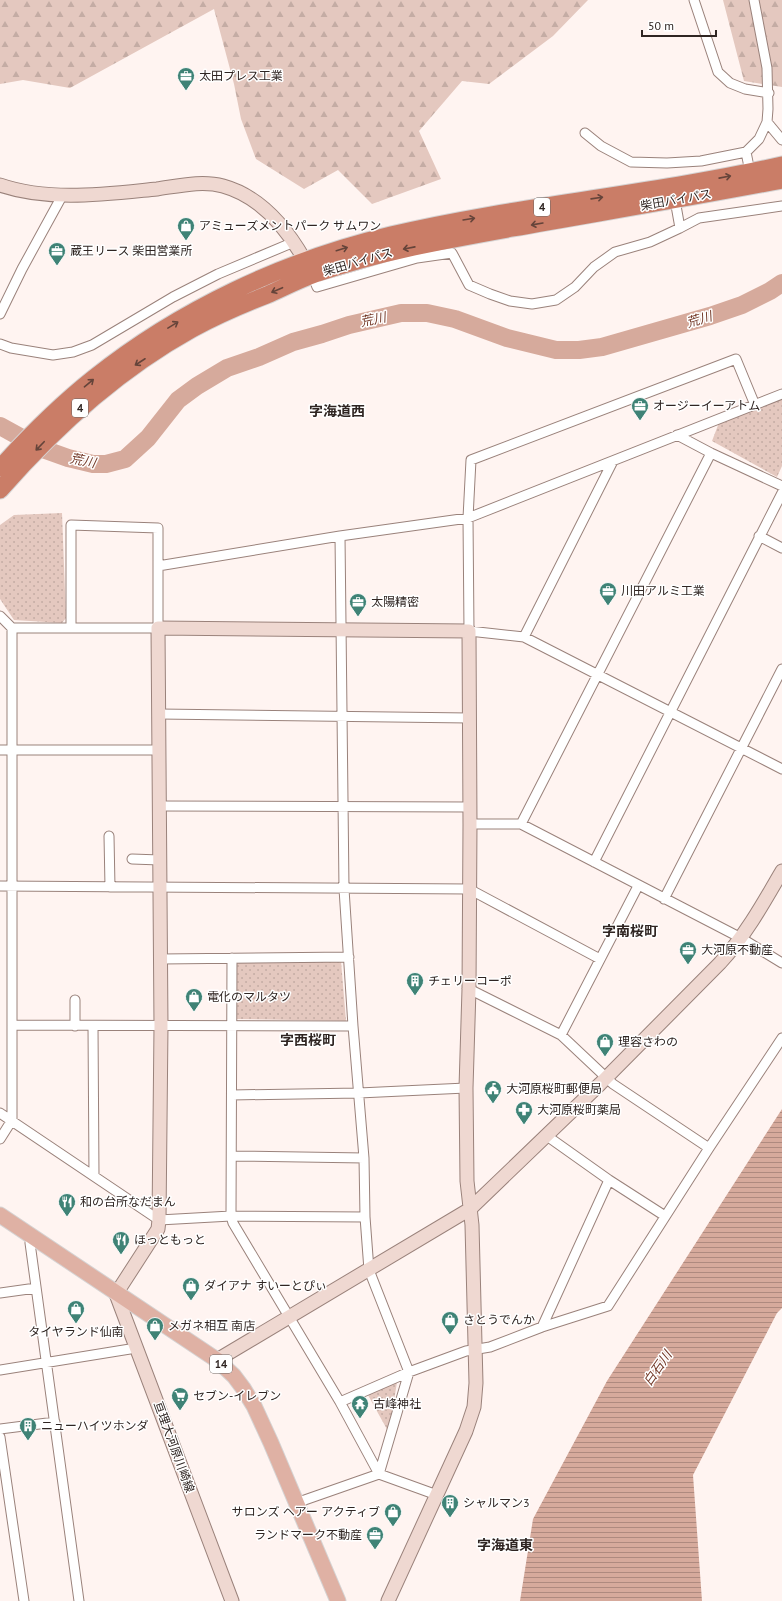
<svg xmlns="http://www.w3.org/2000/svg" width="782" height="1601" font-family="'PT Sans','Noto Sans JP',sans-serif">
<defs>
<pattern id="forest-firs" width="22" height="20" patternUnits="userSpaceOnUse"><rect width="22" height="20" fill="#e4c8bf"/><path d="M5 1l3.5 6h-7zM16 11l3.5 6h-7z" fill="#c4aca4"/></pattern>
<pattern id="park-dots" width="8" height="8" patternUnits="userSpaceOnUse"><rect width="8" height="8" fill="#e4c8bf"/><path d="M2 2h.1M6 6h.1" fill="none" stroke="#c4aca4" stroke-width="1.8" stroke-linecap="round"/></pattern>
<pattern id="water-rules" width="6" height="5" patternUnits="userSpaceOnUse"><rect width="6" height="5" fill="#d6aa9c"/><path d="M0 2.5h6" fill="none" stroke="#ae8a7f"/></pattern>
</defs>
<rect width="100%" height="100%" fill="#fff4f1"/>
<path fill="url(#forest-firs)" d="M0 0H588L553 36 489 84 462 81 419 131 441 179 372 204 338 170 304 189 256 159 241 119 234 84 214 9 70 88 23 80 0 84Z
M723 0H782V87L744 81Z"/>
<path fill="url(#park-dots)" d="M782 396V466L777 477 712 441 720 420Z
M62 513 66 618 62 623 14 620 0 599V525L14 515Z
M237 960 341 961 346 1021 236 1019Z
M397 1382 389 1433 368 1395Z"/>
<path fill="url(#water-rules)" d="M782 1109V1308L777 1313 693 1475 702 1601H520L533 1519 607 1381Z"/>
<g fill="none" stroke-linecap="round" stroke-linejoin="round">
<path stroke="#d6aa9c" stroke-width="18" d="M0 426 40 448 68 458 93 464H106L125 459 148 438 178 400 197 386 227 368 259 357 293 342 322 334 349 325 401 313H427L455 319 507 338 556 350H579L602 347 710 316 742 305 770 291 782 283"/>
<defs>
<path id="street" d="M694 0 718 72 730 83 745 89 769 93
M767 122 782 140
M585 133 601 146 631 162 667 163 701 161 746 152
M750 172 746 152 759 139 767 122 768 109 767 68 754 0
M680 228 699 218 782 206
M312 275 317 287 417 258 452 253 469 285 490 294 510 301 532 304 556 300 575 287 594 267 615 252 650 242 680 228 675 200
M0 314 22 269 62 196
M0 344 11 348 53 355 73 352 92 345 173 297 218 274 294 242
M755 405 736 359 471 460 468 518 469 631 524 637 782 769
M677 435 711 453 782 486
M340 536 344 889 353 1026 364 1158 365 1217 369 1270 409 1372 379 1474
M759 536 782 548
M158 566 340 536 468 518 782 394
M0 616 12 628V1120L0 1139
M12 628H158V528L71 525V628
M524 637 613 461
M159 714 469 718
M0 750H159
M160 806 470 807
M470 824H521L741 938 782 963
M521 824 711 453
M109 836 110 887
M132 859 160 860
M594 862 782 493
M0 886 469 889 600 959
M664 899 782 669
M232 958 231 1216 233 1223 340 1402 379 1474
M161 959 349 957
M469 989 561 1035 613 1084 709 1148
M12 1025 353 1026
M75 1026V1000
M93 1026 94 1176
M561 1035 638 886
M232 1095 359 1093 466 1088
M0 1113 159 1220 231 1216 365 1217
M547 1136 609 1180 665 1216
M232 1156 364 1158
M33 1237 30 1243 79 1601
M0 1293 36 1288
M542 1327 609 1180
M0 1370 130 1349 136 1346
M340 1402 409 1372 466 1351 490 1347 542 1327 608 1306 709 1148 782 1038
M0 1429 55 1422
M0 1437 24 1601
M296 1503 379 1474 437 1495"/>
<path id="secondary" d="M0 185C49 202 106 194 157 189 178 186 202 180 223 186 263 197 290 232 309 268
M217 1360 470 1209 600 1084 720 963C745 936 763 904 782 871
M232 1601 116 1294 158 1229 159 1220 161 1026 158 628 469 631 470 824 469 989 466 1088 467 1181 472 1225 476 1383 474 1407 466 1431 388 1601"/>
<path id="primary" d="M0 1215 217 1360 234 1376 243 1388 254 1406 271 1443 338 1601"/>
<path id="highway" d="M0 468C29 436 60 405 94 378 179 310 285 260 391 235 520 205 653 194 782 165
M0 490C55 427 118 370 192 329 216 316 241 305 267 295 283 288 298 280 315 274 379 252 446 240 513 228 603 212 692 197 782 180"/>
</defs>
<use href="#street" stroke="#9a827b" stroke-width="11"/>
<use href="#secondary" stroke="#9a827b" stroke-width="15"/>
<use href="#primary" stroke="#d5d3d3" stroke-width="17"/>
<use href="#highway" stroke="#d5d3d3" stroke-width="19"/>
<use href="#street" stroke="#fff" stroke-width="9"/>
<use href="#secondary" stroke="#efd8d1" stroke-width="13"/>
<use href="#primary" stroke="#dfb1a4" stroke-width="15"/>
<use href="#highway" stroke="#ca7d67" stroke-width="17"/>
</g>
<defs><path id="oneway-shaft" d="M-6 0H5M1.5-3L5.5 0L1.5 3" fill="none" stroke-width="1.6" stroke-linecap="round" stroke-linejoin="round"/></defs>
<g stroke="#65443a">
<use href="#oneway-shaft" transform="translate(725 177) rotate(-11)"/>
<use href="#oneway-shaft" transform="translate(597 198) rotate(-8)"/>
<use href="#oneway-shaft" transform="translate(469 219) rotate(-9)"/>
<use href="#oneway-shaft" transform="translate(537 224) rotate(170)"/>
<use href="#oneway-shaft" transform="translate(409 248) rotate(169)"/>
<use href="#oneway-shaft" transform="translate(342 249) rotate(-17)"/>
<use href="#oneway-shaft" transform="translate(277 290) rotate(157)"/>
<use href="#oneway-shaft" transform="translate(173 325) rotate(-31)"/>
<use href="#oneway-shaft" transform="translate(140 362) rotate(147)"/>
<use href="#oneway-shaft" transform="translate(89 383) rotate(-40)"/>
<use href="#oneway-shaft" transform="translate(40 446) rotate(134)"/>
</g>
<defs>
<symbol id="office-pin" viewBox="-11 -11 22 30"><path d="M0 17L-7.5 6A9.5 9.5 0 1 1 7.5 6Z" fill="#3f8376" stroke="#fff"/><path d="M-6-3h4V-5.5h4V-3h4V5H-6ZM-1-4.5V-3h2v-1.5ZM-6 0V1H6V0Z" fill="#fff"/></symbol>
<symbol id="shop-pin" viewBox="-11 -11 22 30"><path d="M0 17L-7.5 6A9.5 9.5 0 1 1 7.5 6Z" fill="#3f8376" stroke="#fff"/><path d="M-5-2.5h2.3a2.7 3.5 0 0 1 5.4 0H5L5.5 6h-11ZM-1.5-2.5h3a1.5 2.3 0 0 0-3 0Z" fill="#fff"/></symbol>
<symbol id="building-pin" viewBox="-11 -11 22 30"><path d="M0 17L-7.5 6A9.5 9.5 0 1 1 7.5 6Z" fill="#3f8376" stroke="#fff"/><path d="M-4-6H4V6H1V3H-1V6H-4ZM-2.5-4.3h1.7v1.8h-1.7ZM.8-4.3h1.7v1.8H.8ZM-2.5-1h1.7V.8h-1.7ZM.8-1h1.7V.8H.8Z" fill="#fff"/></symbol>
<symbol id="civic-pin" viewBox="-11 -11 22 30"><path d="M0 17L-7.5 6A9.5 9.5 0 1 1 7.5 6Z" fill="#3f8376" stroke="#fff"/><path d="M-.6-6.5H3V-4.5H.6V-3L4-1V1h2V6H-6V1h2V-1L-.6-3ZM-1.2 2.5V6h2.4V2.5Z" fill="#fff"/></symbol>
<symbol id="pharmacy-pin" viewBox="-11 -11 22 30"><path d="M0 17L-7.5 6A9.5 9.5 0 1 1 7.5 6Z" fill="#3f8376" stroke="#fff"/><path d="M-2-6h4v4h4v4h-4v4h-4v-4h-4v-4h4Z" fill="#fff"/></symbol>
<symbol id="restaurant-pin" viewBox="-11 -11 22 30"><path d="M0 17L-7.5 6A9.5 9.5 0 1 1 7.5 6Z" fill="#3f8376" stroke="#fff"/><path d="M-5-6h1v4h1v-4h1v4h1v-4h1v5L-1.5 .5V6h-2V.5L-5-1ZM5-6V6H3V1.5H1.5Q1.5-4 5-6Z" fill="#fff"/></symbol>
<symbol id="supermarket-pin" viewBox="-11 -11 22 30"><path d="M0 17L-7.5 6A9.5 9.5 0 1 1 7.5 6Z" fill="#3f8376" stroke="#fff"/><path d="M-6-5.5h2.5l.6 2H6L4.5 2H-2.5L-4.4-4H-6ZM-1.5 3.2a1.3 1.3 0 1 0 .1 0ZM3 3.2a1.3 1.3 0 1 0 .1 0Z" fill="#fff"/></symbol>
<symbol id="temple-pin" viewBox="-11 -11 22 30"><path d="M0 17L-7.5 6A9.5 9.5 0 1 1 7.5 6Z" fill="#3f8376" stroke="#fff"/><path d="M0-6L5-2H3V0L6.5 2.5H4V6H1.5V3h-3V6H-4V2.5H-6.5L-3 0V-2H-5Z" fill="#fff"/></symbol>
</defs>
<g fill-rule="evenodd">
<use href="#office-pin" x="176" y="66" width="20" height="27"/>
<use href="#shop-pin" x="176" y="216" width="20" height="27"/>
<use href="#office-pin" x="47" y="241" width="20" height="27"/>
<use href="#office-pin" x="630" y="396" width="20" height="27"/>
<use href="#office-pin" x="598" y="581" width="20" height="27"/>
<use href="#office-pin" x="348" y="592" width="20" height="27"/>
<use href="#office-pin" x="678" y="940" width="20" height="27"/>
<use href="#building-pin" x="405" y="971" width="20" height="27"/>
<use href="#shop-pin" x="184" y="987" width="20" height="27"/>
<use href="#shop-pin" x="595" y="1032" width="20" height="27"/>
<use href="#civic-pin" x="483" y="1079" width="20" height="27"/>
<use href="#pharmacy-pin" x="514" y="1100" width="20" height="27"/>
<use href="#restaurant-pin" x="57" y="1192" width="20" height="27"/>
<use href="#restaurant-pin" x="111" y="1230" width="20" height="27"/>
<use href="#shop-pin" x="181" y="1276" width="20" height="27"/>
<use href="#shop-pin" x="66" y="1299" width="20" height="27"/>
<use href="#shop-pin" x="440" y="1310" width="20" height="27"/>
<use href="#shop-pin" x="145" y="1316" width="20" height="27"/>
<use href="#supermarket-pin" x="170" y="1386" width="20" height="27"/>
<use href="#temple-pin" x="350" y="1394" width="20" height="27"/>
<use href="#building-pin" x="18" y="1416" width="20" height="27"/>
<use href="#building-pin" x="440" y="1493" width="20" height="27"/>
<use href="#shop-pin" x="383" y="1502" width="20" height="27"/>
<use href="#office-pin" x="365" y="1525" width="20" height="27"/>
</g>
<g text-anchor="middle" stroke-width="3" stroke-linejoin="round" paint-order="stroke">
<g fill="#fff" stroke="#6d6664" stroke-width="1">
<rect x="534" y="198" width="16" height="18" rx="3"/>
<rect x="72" y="399" width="16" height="18" rx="3"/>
<rect x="210" y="1355" width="22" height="18" rx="3"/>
</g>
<g font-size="11" font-weight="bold" fill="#2f2522">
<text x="542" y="211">4</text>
<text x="80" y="412">4</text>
<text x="221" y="1368">14</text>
</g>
<g font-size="12" fill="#2f2522" stroke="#fff" text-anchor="start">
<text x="199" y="80">太田プレス工業</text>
<text x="199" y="230">アミューズメントパーク サムワン</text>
<text x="70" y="255">蔵王リース 柴田営業所</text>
<text x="653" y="410">オージーイーアトム</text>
<text x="621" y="595">川田アルミ工業</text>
<text x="371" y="606">太陽精密</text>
<text x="701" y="954">大河原不動産</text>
<text x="428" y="985">チェリーコーポ</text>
<text x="207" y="1001">電化のマルタツ</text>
<text x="618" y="1046">理容さわの</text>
<text x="506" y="1093">大河原桜町郵便局</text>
<text x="537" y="1114">大河原桜町薬局</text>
<text x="80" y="1206">和の台所なだまん</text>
<text x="134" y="1244">ほっともっと</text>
<text x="204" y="1290">ダイアナ すいーとぴぃ</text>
<text x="463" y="1324">さとうでんか</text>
<text x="168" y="1330">メガネ相互 南店</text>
<text x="76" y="1336" text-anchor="middle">タイヤランド仙南</text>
<text x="193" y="1400">セブン-イレブン</text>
<text x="373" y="1408">古峰神社</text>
<text x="41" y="1430">ニューハイツホンダ</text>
<text x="463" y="1507">シャルマン3</text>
<text x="380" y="1516" text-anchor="end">サロンズ ヘアー アクティブ</text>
<text x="362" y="1539" text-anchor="end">ランドマーク不動産</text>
</g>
<g font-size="12" fill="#2f2522" stroke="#fff">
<text transform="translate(676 200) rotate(-10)" y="4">柴田バイパス</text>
<text transform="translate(358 262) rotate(-16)" y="4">柴田バイパス</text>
<text transform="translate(174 1447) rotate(70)" y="4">亘理大河原川崎線</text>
</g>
<g font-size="13" font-style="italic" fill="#743a29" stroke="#fff">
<text transform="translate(373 319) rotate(-12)" y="5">荒川</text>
<text transform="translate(699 319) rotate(-17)" y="5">荒川</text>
<text transform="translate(83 460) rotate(11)" y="5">荒川</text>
<text transform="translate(657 1368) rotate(-55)" y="5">白石川</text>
</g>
<g font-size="14" font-weight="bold" fill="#2f2522" stroke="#fff">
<text x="337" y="416">字海道西</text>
<text x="630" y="936">字南桜町</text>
<text x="308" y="1045">字西桜町</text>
<text x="505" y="1550">字海道東</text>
</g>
</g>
<path d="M642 30v6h74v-6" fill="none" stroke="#2f2522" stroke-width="2"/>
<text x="648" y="30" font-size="12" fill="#2f2522" stroke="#ffffff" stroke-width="3" paint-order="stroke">50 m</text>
</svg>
